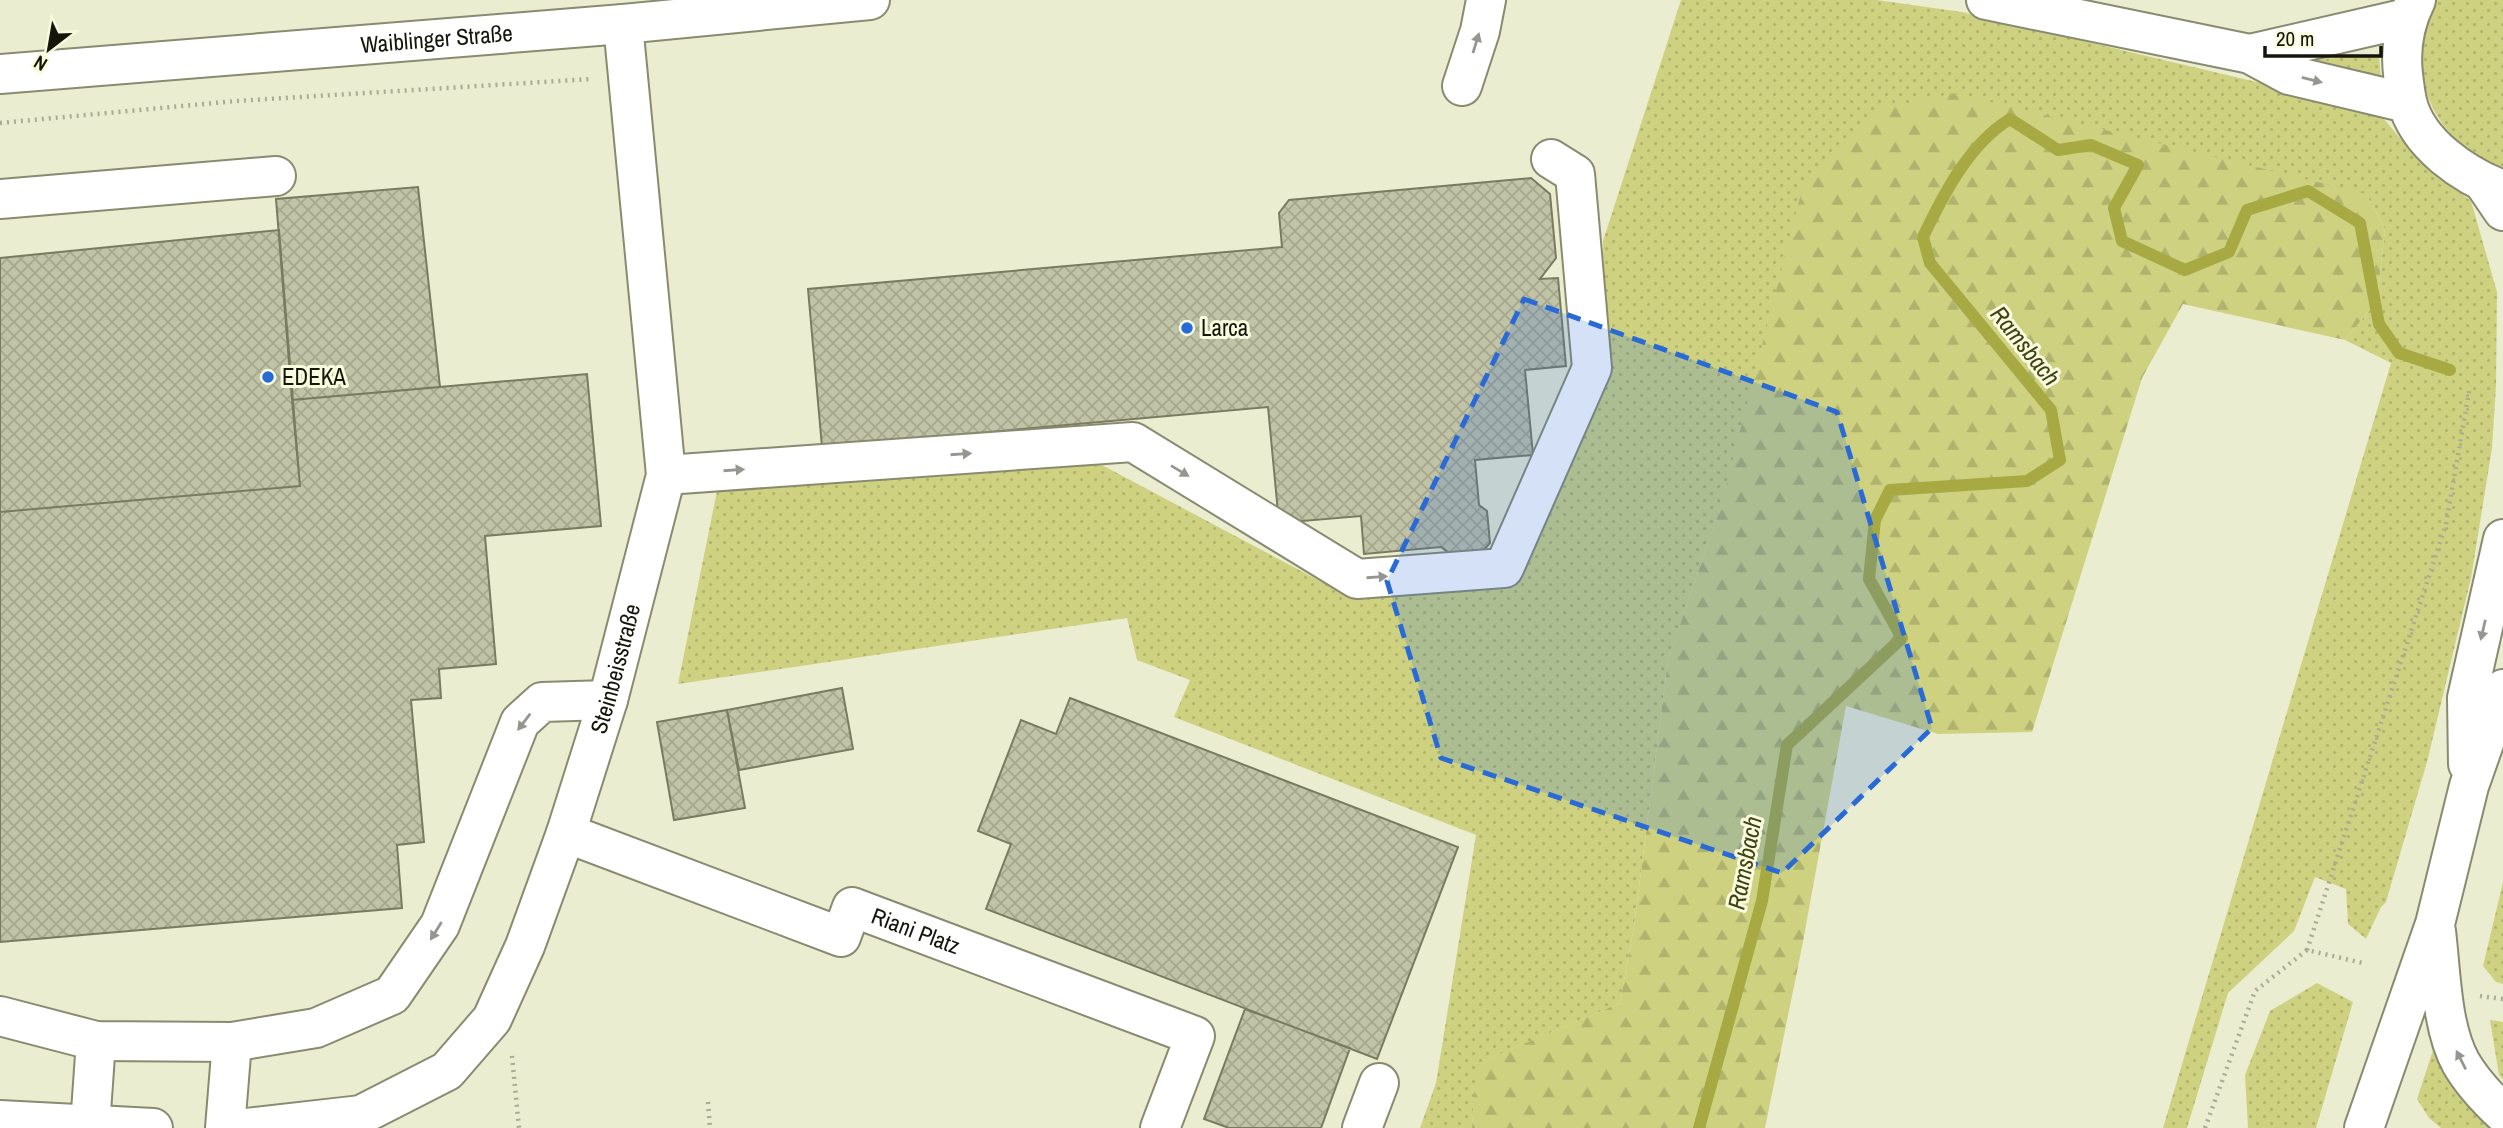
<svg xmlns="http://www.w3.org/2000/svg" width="2503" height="1128" font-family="'Archivo Narrow',sans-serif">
<defs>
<pattern id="grass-dots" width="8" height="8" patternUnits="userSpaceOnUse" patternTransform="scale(1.75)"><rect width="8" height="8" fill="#ced280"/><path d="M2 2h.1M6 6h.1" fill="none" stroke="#b0b36d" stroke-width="1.8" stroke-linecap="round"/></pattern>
<pattern id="forest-firs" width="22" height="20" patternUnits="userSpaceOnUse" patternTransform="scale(1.75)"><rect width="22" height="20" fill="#ced280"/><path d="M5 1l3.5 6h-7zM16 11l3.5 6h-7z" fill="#b0b36d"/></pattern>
<pattern id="building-cross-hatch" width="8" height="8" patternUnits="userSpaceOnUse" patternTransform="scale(1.75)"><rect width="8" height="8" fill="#c1c3a6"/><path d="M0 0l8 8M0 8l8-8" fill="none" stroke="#a5a78e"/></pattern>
</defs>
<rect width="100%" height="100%" fill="#ebedd0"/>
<path fill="url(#grass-dots)" d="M1681 0H1877L1962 12 2290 90 2374 107 2420 162 2471 201 2497 292 2496 386 2492 448 2471 578 2427 762 2386 902 2381 907 2366 939 2348 924 2346 889 2315 877 2294 931 2228 993 2187 1128H2163L2391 363 2345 340 2377 301 2385 229 2366 194 1721 505 1668 660 1634 926 1620 1003 1477 1064 1472 1128H1420L1436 1083 1476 835 1174 717 1190 680 1137 660 1127 618 678 684 717 491 1100 464 1352 598 1507 589 1604 362 1603 241Z
M2437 0H2503V168C2494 166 2486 161 2478 157 2426 126 2401 52 2437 0Z
M2379 55 2381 80 2290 61Z
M2503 882V984L2496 982 2483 966Z
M2317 983 2353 1002 2316 1128H2248L2245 1075 2270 1011Z
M2490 1020 2503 1022V1079L2499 1075Z
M2439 1032 2496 1128H2441L2429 1118 2417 1099Z"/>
<path fill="url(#forest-firs)" d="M1955 93 2366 194 2385 229 2377 301 2345 340 2183 304 2142 378 2032 732 1938 734 1846 706 1802 947 1765 1128H1472L1476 1064 1620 1003 1634 926 1668 660 1721 505 1805 178 1882 108Z"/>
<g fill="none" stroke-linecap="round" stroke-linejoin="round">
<path stroke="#a7aa43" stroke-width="12" d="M1699 1128 1762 901 1787 745 1902 638 1869 579 1875 520 1890 490 2027 481 2060 460 2051 410 1930 263 1923 237C1943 195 1969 144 2010 119L2058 150 2091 145 2138 165 2114 208 2122 241 2185 270 2229 252 2247 210 2308 191 2360 223 2379 324 2399 353 2450 370"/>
</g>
<path fill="url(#building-cross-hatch)" stroke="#797b60" stroke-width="2" d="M1531 178 1550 194 1556 258 1540 279 1558 278 1566 366 1525 370 1533 455 1475 460 1479 505 1487 511 1490 543 1483 551 1449 553 1441 547 1364 554 1361 516 1279 523 1268 407 822 447 808 289 1282 247 1279 213 1289 200Z
M418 187 440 387 292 400 276 199Z
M279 230 300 486 0 512V258Z
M587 374 601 526 485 536 496 664 439 669 441 698 411 700 424 842 397 845 402 908 0 942V512L300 486 292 400Z
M842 688 853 749 739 770 727 710Z
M1070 698 1458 847 1377 1059 986 909 1011 844 978 831 1021 720 1056 734Z
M727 710 745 808 674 820 657 722Z
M1245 1009 1350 1048 1321 1128H1229L1204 1119Z"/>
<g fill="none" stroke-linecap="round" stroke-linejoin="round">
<defs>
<g id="minor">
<path d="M1462 86 1480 31 1486 0"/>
<path d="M0 199 276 176"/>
<path d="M666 475 1133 442 1357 579 1504 568 1592 368 1575 174 1551 159"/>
<path id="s1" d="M566 833 841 937 852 907 1195 1036 1160 1128"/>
<path d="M0 1016 96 1041 232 1042 316 1028 392 995 440 925 520 722 542 702 608 700"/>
<path d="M0 1120 153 1128"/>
<path d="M90 1126 96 1041"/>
<path d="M225 1128 232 1042"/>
<path id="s2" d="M246 1128 361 1115 447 1071 492 1019 525 946 566 833 608 700 666 475 623 24"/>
<path d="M1362 1128 1379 1083"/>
</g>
<g id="major">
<path d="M1986 0 2250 54 2289 75 2407 103"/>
<path d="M2416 0C2404 24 2400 47 2403 74 2404 82 2405 92 2407 101 2417 144 2465 176 2503 190"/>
<path d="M2250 54 2407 18"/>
<path id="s3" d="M0 74 623 24 870 0"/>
</g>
<path id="highway" d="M2484 183 2503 211
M2468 764 2467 698 2503 539
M2436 931C2441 971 2441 1027 2461 1063 2472 1082 2487 1098 2503 1113
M2364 1128 2435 924 2469 786 2503 689"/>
</defs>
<use href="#minor" stroke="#898b70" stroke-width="42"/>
<use href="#major" stroke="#898b70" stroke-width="42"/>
<use href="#highway" stroke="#898b70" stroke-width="42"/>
<path stroke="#a9ab93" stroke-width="4.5" stroke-dasharray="2 5" stroke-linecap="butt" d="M0 123 236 101 591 79
M2307 950 2446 524 2470 386
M2480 996 2503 999
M512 1056 519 1128
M708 1102 710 1128
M2205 1128 2255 991 2307 950 2363 963"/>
<use href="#minor" stroke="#fff" stroke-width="38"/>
<use href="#major" stroke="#fff" stroke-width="38"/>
<use href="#highway" stroke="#fff" stroke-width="38"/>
</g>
<defs><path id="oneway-solid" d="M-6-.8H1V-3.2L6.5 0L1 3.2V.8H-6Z" transform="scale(1.75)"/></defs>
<g fill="#969691">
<use href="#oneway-solid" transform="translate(1476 43) rotate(-73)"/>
<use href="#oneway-solid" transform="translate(2312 80) rotate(14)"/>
<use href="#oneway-solid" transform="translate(961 454) rotate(-4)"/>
<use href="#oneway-solid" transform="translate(734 470) rotate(-4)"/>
<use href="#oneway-solid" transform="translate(1180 471) rotate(31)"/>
<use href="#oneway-solid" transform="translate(1377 577) rotate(-4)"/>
<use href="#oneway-solid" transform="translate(2483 630) rotate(103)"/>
<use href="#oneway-solid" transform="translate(524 722) rotate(127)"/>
<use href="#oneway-solid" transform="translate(436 931) rotate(122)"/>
<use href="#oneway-solid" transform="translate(2461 1060) rotate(-117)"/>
</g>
<path fill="#2a6ad7" fill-opacity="0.2" stroke="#2a6ad7" stroke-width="5" stroke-dasharray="14 9" stroke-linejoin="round" d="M1524 299 1837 412 1932 728 1782 873 1441 758 1387 581Z"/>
<g fill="#2a6ad7" stroke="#f9fbdd" stroke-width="2.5">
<circle cx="1187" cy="328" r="7"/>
<circle cx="268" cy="377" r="7"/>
</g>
<g text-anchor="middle" stroke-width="6" stroke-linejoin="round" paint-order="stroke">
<g font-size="23" fill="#15150b" stroke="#f9fbdd">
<text dy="8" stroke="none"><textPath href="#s3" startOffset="438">Waiblinger Straße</textPath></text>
<text dy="8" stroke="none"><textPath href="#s2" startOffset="653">Steinbeisstraße</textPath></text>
<text dy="8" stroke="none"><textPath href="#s1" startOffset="394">Riani Platz</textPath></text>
</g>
<g font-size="23" fill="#15150b" stroke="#f9fbdd" text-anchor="start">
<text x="1201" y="336">Larca</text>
<text x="282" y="385">EDEKA</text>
</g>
<g font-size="24" font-style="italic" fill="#404116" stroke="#f9fbdd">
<text transform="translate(2025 346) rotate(51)" y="8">Ramsbach</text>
<text transform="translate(1745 863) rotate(-79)" y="8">Ramsbach</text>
</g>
</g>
<g transform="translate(49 49) rotate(211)" stroke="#f9fbdd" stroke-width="5" paint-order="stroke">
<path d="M0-5L12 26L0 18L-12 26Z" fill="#15150b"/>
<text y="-10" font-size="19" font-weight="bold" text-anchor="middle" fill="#15150b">N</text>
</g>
<path d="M2265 46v10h116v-10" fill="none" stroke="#15150b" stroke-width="3.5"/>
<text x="2276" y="46" font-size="21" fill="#15150b" stroke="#f9fbdd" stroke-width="5" paint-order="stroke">20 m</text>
</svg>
